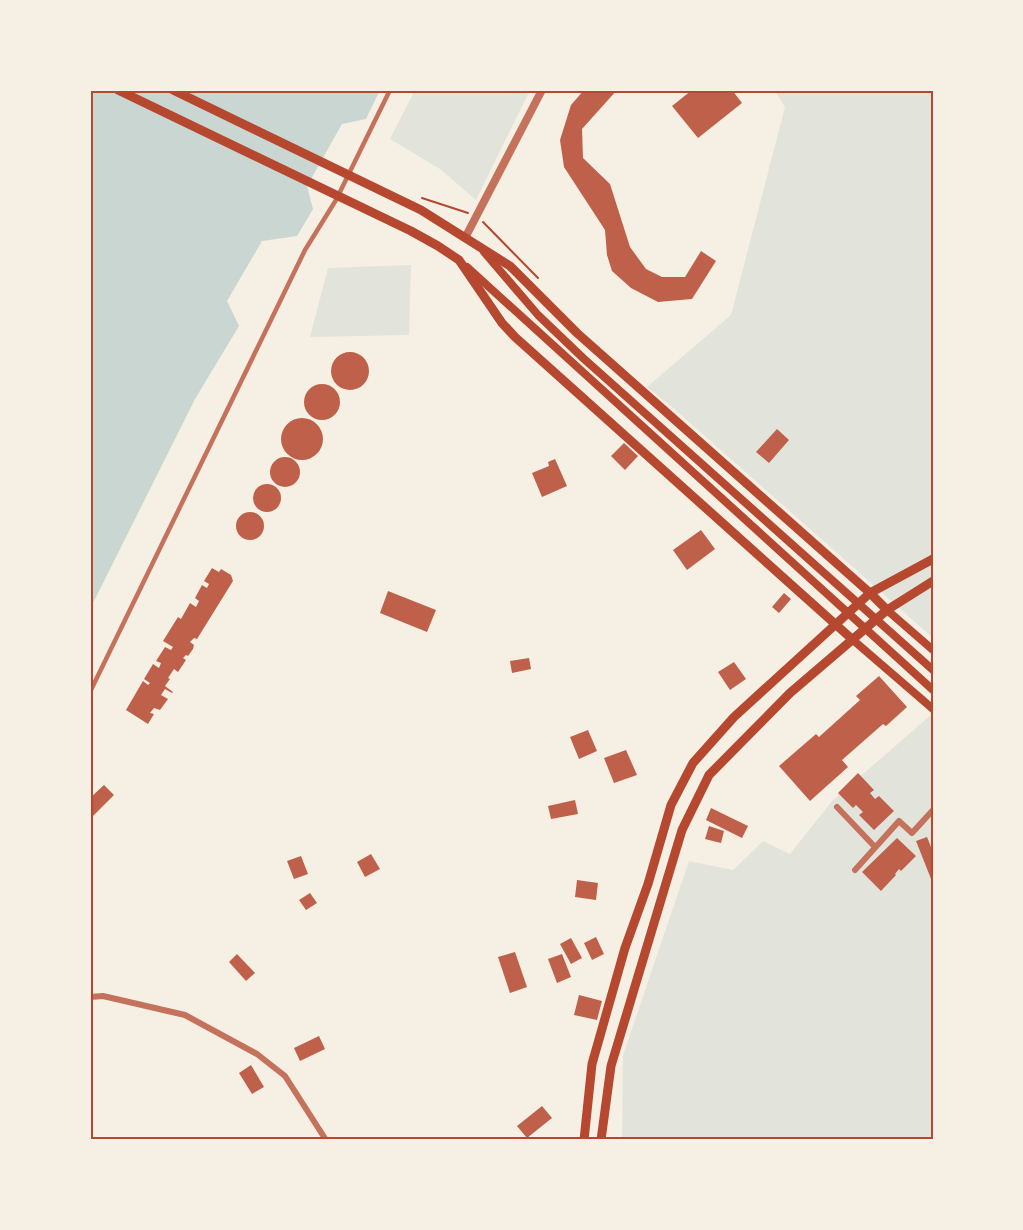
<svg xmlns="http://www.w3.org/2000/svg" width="1023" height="1230" font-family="Roboto,sans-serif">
<rect width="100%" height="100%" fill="#f6efe4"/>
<path fill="#e2e4dc" d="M415 90H530L476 200 440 169 390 139Z
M774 90H933V638L672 407 647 387 731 315 785 107Z
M411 265 409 335 310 337 328 268Z
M932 714 933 1140H622L623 1055 689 861 733 870 763 841 790 854 832 801Z"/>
<path fill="#c9d6d2" d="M90 90H380L366 119 342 124 307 186 313 209 297 236 262 241 227 301 239 326 195 399 90 609Z"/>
<path fill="#bf614a" d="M584 90H617L582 129 583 158 610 184 630 247 646 269 662 277H685L701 251 716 261 692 299 658 302 631 288 612 271 607 255 605 230 564 167 560 140 571 105Z
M692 90H732L742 103 698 138 672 106Z
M331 371a19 19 0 1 1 38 0a19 19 0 1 1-38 0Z
M304 402a18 18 0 1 1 36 0a18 18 0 1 1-36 0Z
M281 439a21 21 0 1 1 42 0a21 21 0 1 1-42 0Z
M777 429 789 440 769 463 756 452Z
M624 443 638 456 625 470 611 456Z
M270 472a15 15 0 1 1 30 0a15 15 0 1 1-30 0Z
M555 459 567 486 542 497 532 473 549 466 548 462Z
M253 498a14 14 0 1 1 28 0a14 14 0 1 1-28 0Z
M236 526a14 14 0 1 1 28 0a14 14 0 1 1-28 0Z
M701 530 715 549 687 570 673 550Z
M212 568 219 572 221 569 231 575 233 581 197 639 194 638 190 642 194 645 193 649 188 656 186 655 183 658 186 660 178 672 174 669 168 678 170 679 165 686 173 692 172 693 165 689 161 695 168 699 160 710 154 708 150 713 154 714 148 724 126 710 143 681 148 685 150 683 144 679 153 664 159 668 161 663 156 661 165 647 171 650 173 647 163 641 178 617 181 619 190 603 196 607 199 601 195 598 202 585 207 588 209 584 204 581Z
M388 591 436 610 427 632 380 613Z
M784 593 791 599 779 613 772 607Z
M529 658 531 669 512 673 510 661Z
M734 662 746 679 730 690 718 672Z
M879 676 907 707 886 726 883 724 842 760 848 767 810 801 779 766 816 734 819 737 860 700 856 696Z
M588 730 597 751 579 759 570 737Z
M626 750 637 775 614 783 604 758Z
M858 773 874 790 870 793 875 799 879 796 894 811 874 830 859 815 863 812 856 805 853 808 838 793Z
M104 785 114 795 93 816 90 814V798Z
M575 800 578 814 551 819 548 806Z
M711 808 748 826 742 838 706 820Z
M709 826 724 831 721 843 705 839Z
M927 837 933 852V884L916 841Z
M897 838 916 856 901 871 899 869 895 874 896 875 881 891 862 872Z
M371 854 380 869 365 877 357 862Z
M301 856 308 874 294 879 287 861Z
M577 880 598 883 596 900 575 897Z
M310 893 317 903 306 910 299 900Z
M596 937 604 954 592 960 584 943Z
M571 938 582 958 571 964 560 944Z
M515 952 527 987 510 993 498 957Z
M237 954 255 973 246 981 229 962Z
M562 954 571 977 557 983 548 959Z
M579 995 602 1001 597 1020 574 1015Z
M319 1036 325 1049 300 1061 294 1048Z
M251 1065 264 1087 252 1094 239 1073Z
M542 1106 552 1118 527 1138 517 1126Z"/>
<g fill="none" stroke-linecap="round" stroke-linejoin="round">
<path stroke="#b5482f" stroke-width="2" d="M422 198 468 213
M483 222 538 278"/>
<path stroke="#c5725c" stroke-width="4.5" d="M90 692 305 250 336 200 390 90"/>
<path stroke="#c5725c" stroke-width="6" d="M837 807 875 847
M855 870 899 821 912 833 933 810
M90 997 103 996 185 1015 257 1054 285 1076 326 1140"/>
<path stroke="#c5725c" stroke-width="8" d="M465 238 542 90"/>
<path stroke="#b5482f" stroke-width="8" d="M484 252 538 315 583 358 933 670
M467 267 933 690
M887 610 933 650
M853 640 933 709"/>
<path stroke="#b5482f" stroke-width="9" d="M870 593 933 559
M887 610 933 581"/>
<path stroke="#b5482f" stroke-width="9" d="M118 90 411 231 438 246 459 260 502 323 515 337 853 640
M173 90 421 210 510 266 577 333 870 593 887 610 790 693 709 775 682 830 611 1066 601 1140
M584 1140 592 1064 625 948 648 884 671 805 693 763 734 717 870 593"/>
</g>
<rect width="1023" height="1230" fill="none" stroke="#f6efe4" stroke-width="183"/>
<rect x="92" y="92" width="840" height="1046" fill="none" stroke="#b5482f" stroke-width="2"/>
</svg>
